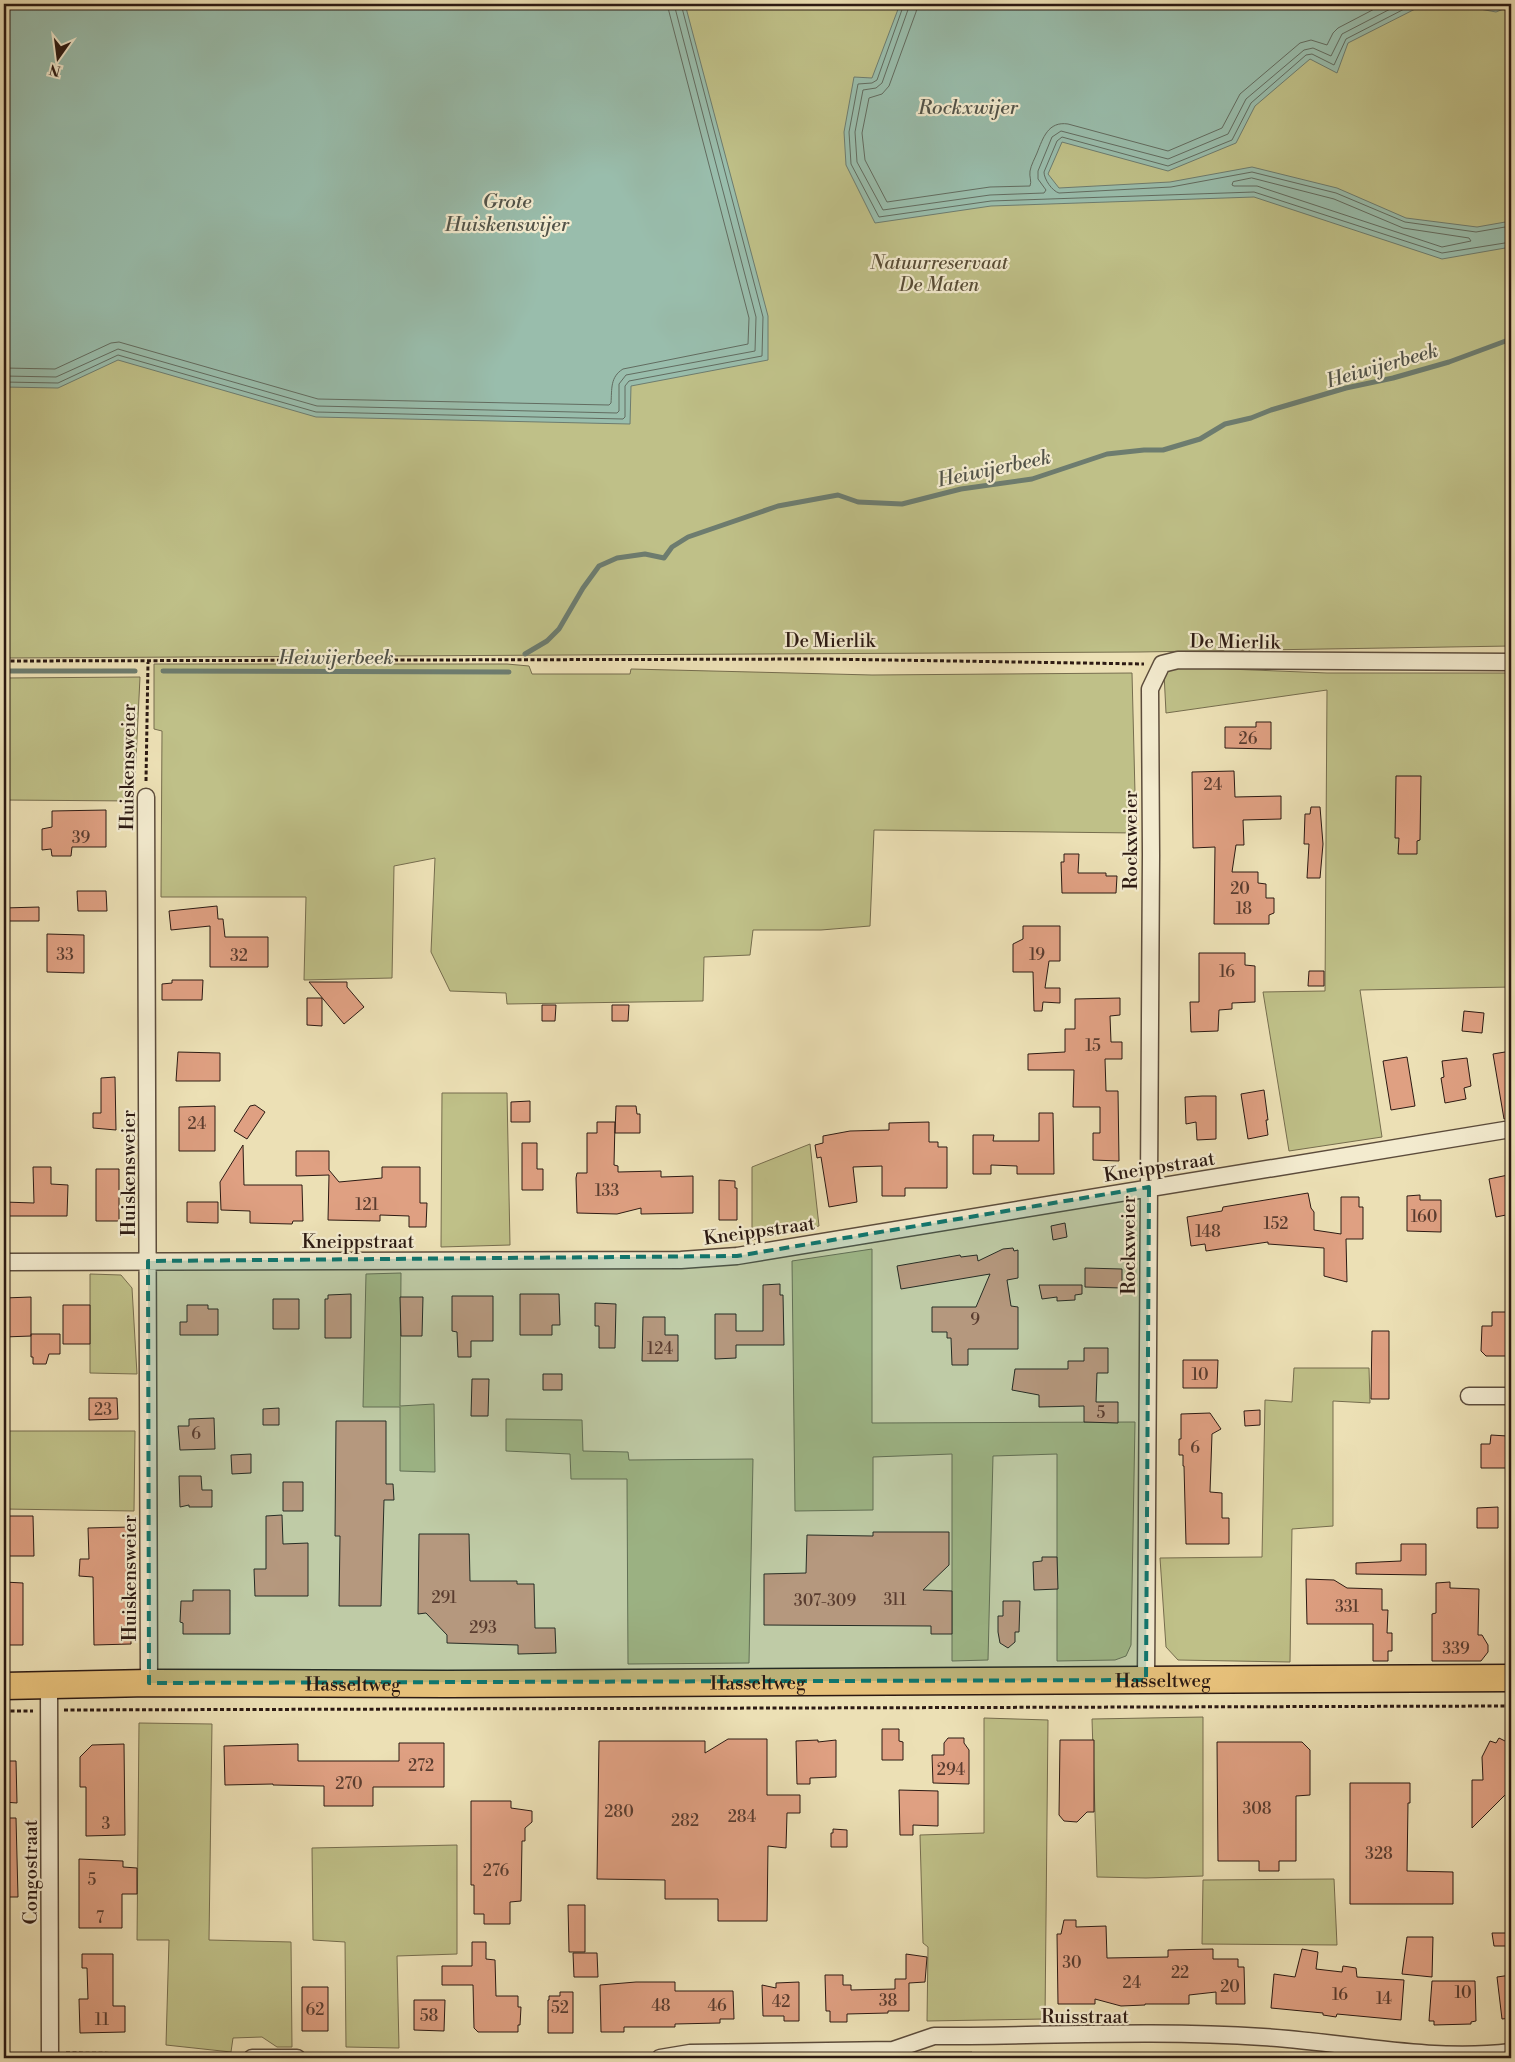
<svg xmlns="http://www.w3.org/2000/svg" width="1515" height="2062" font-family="'Libre Bodoni',serif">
<rect width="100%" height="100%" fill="#ece0b5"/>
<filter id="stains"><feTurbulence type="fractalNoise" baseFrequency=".004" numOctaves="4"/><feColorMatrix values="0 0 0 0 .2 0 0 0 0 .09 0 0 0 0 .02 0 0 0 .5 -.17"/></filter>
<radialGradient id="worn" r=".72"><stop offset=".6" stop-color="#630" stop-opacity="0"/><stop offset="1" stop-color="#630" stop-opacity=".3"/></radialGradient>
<path fill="#bfc088" stroke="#766d4e" d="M4 4H1511V646L1139 652 4 658Z
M154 664H507L529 666 532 674H630L631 669 872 675 1132 673 1136 833 874 830 870 926 821 930H753L750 955 704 957 703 1001 507 1004 506 993 450 991 431 952 435 858 394 866 392 978 304 980 306 897H161L162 731 154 729Z
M1179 667 1327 673H1511V987L1360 990 1382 1137 1289 1151 1263 992 1325 991 1327 690 1166 713 1164 673Z
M140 677 134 801 4 800V678Z
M442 1093H507L510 1245 441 1247Z
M810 1144 819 1226 752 1240V1167Z
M872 1249V1423L1135 1422 1131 1645 1126 1656 1115 1660 1057 1661V1454L993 1456 988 1660 952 1661V1454L873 1457V1510L795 1511 792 1261Z
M401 1273 400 1406 434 1404 435 1472 400 1471V1407H363L366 1274Z
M90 1274 121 1275 132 1288 137 1374 90 1373Z
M1294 1368H1369L1370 1403 1333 1401V1526L1292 1529 1290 1662 1178 1660 1166 1647 1160 1558 1262 1557 1265 1400 1292 1402Z
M506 1419 582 1420 583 1451 628 1452 629 1460 753 1459 749 1663 628 1664 627 1479H571L570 1454 506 1451Z
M7 1431H135L134 1511 4 1509V1471L8 1470Z
M1203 1717V1876L1146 1878 1097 1877 1092 1719Z
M984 1718 1048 1720 1045 2019 927 2021 928 1947 923 1943 920 1835 984 1833Z
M139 1723 212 1724 209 1940 291 1942 292 2047H277L262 2037 233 2038 231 2052 166 2045 169 1940H137Z
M457 1845V1954L397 1956 399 2048 346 2047 345 1942 313 1940 312 1848Z
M1334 1879 1337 1945 1202 1944 1203 1880Z
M921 2052H972V2058H921Z"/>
<path fill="#99bdac" stroke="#6d7c6f" d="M4 4H685L768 316V360L631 386 630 424 316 417 118 360 58 388 4 387Z
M900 4H1425L1348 43 1337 73 1310 59 1255 106 1236 143 1168 171 1062 142 1048 174 1059 188 1170 182 1252 167 1337 188 1406 218 1477 227 1511 221V247L1442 259 1254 197 991 206 875 223 846 165 844 132 854 77 872 78Z
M1453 4H1511V6L1496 12Z"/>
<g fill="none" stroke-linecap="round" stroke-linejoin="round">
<path stroke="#626c60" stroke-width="1" d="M904 4 877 80 872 83 858 84 849 132 851 164 879 217 991 201 1254 192 1442 253 1511 242
M910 4 882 83 876 88 863 90 855 132 857 162 883 210 990 195 1044 193 1046 190 1038 179V171L1052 137 1061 131 1168 159 1228 134 1246 99 1304 50 1313 48 1331 56 1342 34 1400 4
M918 4 916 12 889 86 882 94 869 98 862 133 865 160 887 202 990 187 1030 186C1032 181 1029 177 1030 171 1031 165 1035 158 1037 153 1043 138 1048 121 1068 124L1168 151 1222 128 1240 94 1300 43 1311 40 1327 45 1333 33 1338 28 1384 4
M1414 4 1346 39 1334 65 1312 54 1306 55 1251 103 1232 140 1168 166 1062 137 1057 141 1044 172C1044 179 1052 191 1059 193L1171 187 1252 172 1336 193 1405 222 1476 232 1511 226
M1252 178 1334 199 1403 228 1469 238 1471 241 1442 247 1257 186H1234L1232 185 1233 182Z
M4 368 55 369 111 343 119 342 318 399 609 405 611 403C612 389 610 377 623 369L748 344 749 318 667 4
M4 376 56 377 118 349 317 406 617 413 619 411V384L626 375 755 351 756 317 674 4
M4 382 58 383 118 355 316 412 623 419 625 417V386L629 381 762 356 763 317 681 4"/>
<path stroke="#6d7c6f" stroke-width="5" d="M525 654 547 641 559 629 583 588 599 566 617 558 645 554 664 558 672 547 688 537 778 506 838 495 858 502 902 504 961 489 1032 479 1107 454 1144 450H1163L1200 439 1225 424 1251 418 1271 410 1346 388 1393 378 1449 362 1511 339
M4 671H135
M163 671 509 672"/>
</g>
<path fill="#dfa082" stroke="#2c1a13" d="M1256 722H1271V749L1225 748V727H1256Z
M1234 771 1235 797 1281 796V819L1243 820 1244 845H1236L1232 872H1258V883L1266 884V898H1274V913L1269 915V924H1214L1215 847 1193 848 1192 772Z
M1396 776H1421L1420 840 1417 841V854H1398L1399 838H1395Z
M1311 807H1320L1323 844 1320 878H1307L1309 844H1304L1305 814H1310Z
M106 810V847H72L71 856H52L51 849 42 850V829L52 827V811Z
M1064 854H1079L1078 873H1106V876H1117L1116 893H1062L1061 862H1064Z
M77 891H106L107 911H78Z
M217 906 218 919H223L225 937H268V967H210V926L171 930 169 911Z
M39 907V921H4V908Z
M1023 926H1060V961H1049L1045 988H1060V1003L1043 1002 1042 1011H1034L1033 972H1013V944L1023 939Z
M47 934 84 935V973L47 972Z
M1199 953H1245V965L1255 966V1002L1232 1003V1009L1219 1010 1218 1031 1191 1032 1190 1002H1199Z
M1309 971H1324V986H1308Z
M172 980H203L202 1000H162V984L172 983Z
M309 982H347V987L364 1007 344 1024Z
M307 998H322V1026L307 1025Z
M1120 998V1015L1110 1016 1111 1042H1122V1059H1105L1106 1091H1118L1119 1161 1093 1160V1133H1100V1107H1073L1074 1070H1028V1054L1065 1052V1029H1075V999Z
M542 1005H556L555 1021H542Z
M612 1005H629L628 1021H612Z
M1464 1011 1484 1013 1482 1033 1462 1031Z
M1511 1051V1118L1504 1119 1493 1054Z
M178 1052 220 1053V1081H176Z
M1407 1057 1415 1106 1391 1110 1383 1061Z
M1467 1058 1471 1086 1464 1088 1466 1099 1445 1103 1441 1078 1444 1077 1442 1061Z
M115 1077 116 1130 93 1128V1113H101V1078Z
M1264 1090 1268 1120H1266L1268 1135 1248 1139 1241 1094Z
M1202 1096H1216V1139L1197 1140 1196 1122 1186 1124 1185 1097Z
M530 1101V1122H511V1102Z
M255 1105 265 1112 247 1139 234 1131 250 1106Z
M215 1106V1151H179V1107Z
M616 1106H636L637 1114H640V1133H615Z
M1039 1113H1053L1054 1174H1017V1166L991 1165V1174H973V1135H994L993 1141H1039Z
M597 1122H615L614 1165 618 1166V1172L661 1171V1177L693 1176V1213L641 1214V1208L617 1214 577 1213 576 1178 577 1173H587V1133H597Z
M929 1122V1142H938V1147H947V1188H905V1196H882V1166L853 1167 857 1202 829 1207 821 1157 817 1158 815 1145 823 1143V1136L850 1131 889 1130V1123Z
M522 1143H537V1169H543V1190H522Z
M243 1145 244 1185H302L303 1221H293L292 1224 250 1223V1211L221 1210 220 1182Z
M296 1151H329V1170L339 1182 382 1178V1167H420V1203H427L426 1227H409V1216L380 1215V1221L328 1220 329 1175 296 1176Z
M33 1167H51V1184L68 1185 67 1216H4V1202L34 1203Z
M96 1169H119V1221H96Z
M1508 1175V1177H1511V1214L1496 1217 1489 1179Z
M719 1180 735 1181V1188H737V1220H719Z
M1308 1193 1311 1208 1314 1212V1230L1341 1234V1197H1359V1207H1363V1239H1346L1347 1282 1324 1276V1248L1268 1244V1242L1206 1251 1205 1244 1191 1246 1187 1217 1222 1211 1223 1207Z
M1420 1195V1200H1441V1232L1407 1231V1196Z
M187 1202H218V1223L187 1222Z
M1065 1223 1067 1237 1053 1240 1051 1226Z
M1013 1248 1014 1251 1018 1250V1278L1007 1280 1011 1306 1018 1307V1349H968V1365H952L951 1338H947V1332H932V1307H976L990 1274 901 1289 897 1266 960 1255 961 1257 977 1255 978 1261 1003 1249Z
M1085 1268 1122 1269V1288L1085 1287Z
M780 1284V1295H783L784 1345H736V1358L715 1359V1314H736V1331H763V1285Z
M1039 1285H1082V1294L1075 1295V1300L1057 1301V1297L1042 1299Z
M351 1294V1338H325V1299H328V1295Z
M520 1294H559L560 1325H552V1335H520Z
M452 1296H493V1341H471V1357H458L457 1332 452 1331Z
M31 1297V1336L4 1337V1298Z
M400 1297H423L422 1336H401Z
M273 1299H299V1329H273Z
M595 1303 616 1304 615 1348H599V1326H595Z
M63 1305H90V1344H63Z
M187 1305H208V1309H218V1335H180V1322H187Z
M1492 1312H1511V1356H1486L1481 1351 1482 1326H1492Z
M643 1317H665V1335H678V1361H642Z
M1372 1331H1389V1399H1371Z
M31 1334H60V1354H49L46 1364H33V1357H31Z
M1084 1348H1108V1373H1097L1096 1402H1118V1423L1084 1422V1406L1039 1407V1395L1012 1390 1015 1369H1068V1361H1084Z
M1183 1360H1218L1217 1388H1183Z
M543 1374H562V1390H543Z
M472 1379H489L488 1416H471Z
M89 1398H117L118 1419 89 1420Z
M279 1408V1425H263V1409Z
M1260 1410V1425L1245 1426 1244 1411Z
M1210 1413 1221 1429 1212 1434 1210 1492 1222 1493V1518H1229V1544H1186L1184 1466H1183V1455H1179V1439H1181V1414Z
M214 1418 215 1449 180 1450 178 1426H189V1419Z
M336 1421H386V1484H393L394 1500H384L381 1606H339L340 1536H335Z
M1491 1435 1507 1436V1468H1481V1444H1490Z
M251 1454V1473L232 1474 231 1455Z
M179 1476H201L202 1490H212V1507H189V1505L180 1507Z
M283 1482H303V1511H283Z
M1498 1507V1528H1477V1508Z
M282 1515 283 1544 308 1543V1596H255L254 1569H266V1516Z
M9 1516H33L34 1556H9Z
M130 1527 131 1644 94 1645 93 1577 79 1576 80 1559H89L88 1528Z
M873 1532H949V1565L923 1590 952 1591V1634H931V1626L764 1625V1574L806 1573 807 1535 873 1536Z
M419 1534H469L470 1581H517V1584H534L535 1628H555L556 1653 518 1654V1645L447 1643V1635L426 1613 418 1614Z
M1401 1544H1426V1575L1356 1574V1563L1401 1561Z
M1042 1557H1057L1058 1589 1034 1590 1033 1562 1042 1561Z
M1306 1579 1334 1580 1347 1588 1382 1589V1610H1388L1387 1633H1392V1651H1388V1661H1373V1624H1307Z
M4 1582 23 1583V1645H4Z
M1450 1582V1588L1479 1589 1478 1635H1482L1488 1645V1652L1481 1661H1432V1614L1436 1613V1583Z
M193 1590H230V1634H183V1623L180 1622 181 1601H193Z
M1003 1601H1020L1019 1632H1015V1642L1008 1648 1000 1643 998 1632V1616H1003Z
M882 1729H899V1741L903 1742V1760H882Z
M948 1738H964V1743L969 1750V1784L933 1783 932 1755H944V1743Z
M1499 1738 1511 1744V1789L1472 1828V1780H1483L1482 1757 1490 1741 1496 1743Z
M728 1739H767V1795H800V1813H787L786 1848 768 1846 767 1921H718V1899H665V1880L597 1879 599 1741H705V1753Z
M818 1740V1742L836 1740V1777L810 1778V1784H797L796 1741Z
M1060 1740H1094V1812H1087L1077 1822 1064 1821 1059 1815Z
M1217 1742H1302L1310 1750V1795L1296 1796V1861H1279V1871H1259V1861H1218Z
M399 1743H444V1787H373V1806H324V1786L273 1785V1784L225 1785 224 1746 298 1744V1761H399Z
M124 1744 125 1835 86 1836V1787H80V1757L92 1745Z
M4 1761H16L17 1803 4 1802Z
M1350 1783H1410V1803H1408L1407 1871 1453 1872V1904H1350Z
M899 1790 938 1791V1826L913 1825V1835H900Z
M471 1801H511V1808L532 1811V1822L525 1828V1841H522L521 1901 510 1902V1924H484V1914H474V1885H471Z
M4 1818H16L18 1897H4Z
M833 1829 847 1830V1847H831V1833H833Z
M79 1859 123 1861V1867L137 1868V1894H122V1928H79Z
M568 1905H585V1952H569Z
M1064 1920H1076V1927L1106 1926 1107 1958 1168 1957V1950L1213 1949V1959H1238V1967H1244L1245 2004H1216V1992L1189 1995V2004H1145V2005L1121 2006 1095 1999V2004H1058L1057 1934H1061Z
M1492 1933H1507L1508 1946H1494Z
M1407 1937H1433L1432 1977 1402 1974Z
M472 1942H486V1959L495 1960 496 1996H518V2007H521L520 2025H518V2032H478L474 2028 473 1985H442V1966H472Z
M1302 1949 1318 1952 1316 1969 1342 1972 1343 1966 1356 1968 1357 1977 1404 1980 1401 2020 1337 2014 1336 2017 1323 2015V2013L1271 2008 1274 1974 1295 1977Z
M573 1953H597L598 1977H574Z
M82 1954H113V2006H125V2032L80 2033 79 1999H88L87 1968H82Z
M906 1954 927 1957 925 1982 909 1983V2011H888V2013L847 2014V2022H830V2011H826L825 1975H843V1985H851V1990L895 1989V1979H906Z
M1511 1975V2018L1502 2019 1497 1977Z
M1432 1981H1475L1476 2021 1471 2022V2024L1434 2025V2021H1429Z
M636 1982H675V1991H733L734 2019H720V2023L675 2024V2027H624V2032H601L600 1985Z
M799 1982V2021H784V2016H763L762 1985 776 1988V1983Z
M302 1987H328V2031H302Z
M560 1992H573V2033H548V2000H549V1996H560Z
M414 2000H445L444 2031 414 2030Z"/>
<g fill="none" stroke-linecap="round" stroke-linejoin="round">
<defs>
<path id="street" d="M146 797 149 1683
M4 1262 681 1260 737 1256 1511 1129
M1469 1396H1511
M1146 1680 1151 855 1150 689 1162 664 1178 660 1511 662
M49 1686 50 2058
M252 2058H297
M660 2058 690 2053 893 2050 934 2036C1043 2036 1155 2030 1263 2037 1345 2042 1429 2062 1511 2052"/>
<g id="primary">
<path id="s1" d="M4 1686 149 1683 447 1684 1511 1678"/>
</g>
</defs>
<use href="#street" stroke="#5c4c3c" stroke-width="19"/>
<use href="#primary" stroke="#2c1a13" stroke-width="29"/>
<path stroke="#2c1a13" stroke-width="3" stroke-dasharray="4 2.5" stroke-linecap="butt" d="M4 661 825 659 1144 664
M146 781 148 662
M64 1710 1511 1706
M4 1711H33
M66 2053 176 2054 213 2058"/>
<use href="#street" stroke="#f3ebcf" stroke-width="16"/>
<use href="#primary" stroke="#e6c07a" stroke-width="26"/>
</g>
<path fill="#0f766e" fill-opacity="0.2" stroke="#0f766e" stroke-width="4" stroke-dasharray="10 6" stroke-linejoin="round" d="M1149 1187 1146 1680 149 1683 148 1261 737 1256Z"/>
<g text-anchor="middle" stroke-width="4.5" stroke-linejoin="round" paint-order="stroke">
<g font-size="16" fill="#593c2f">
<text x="1248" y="744">26</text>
<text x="1213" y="790">24</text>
<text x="81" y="843">39</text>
<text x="1240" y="894">20</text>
<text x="1244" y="914">18</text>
<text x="65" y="960">33</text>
<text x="1037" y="960">19</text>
<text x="239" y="961">32</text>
<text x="1227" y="977">16</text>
<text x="1093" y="1051">15</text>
<text x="197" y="1129">24</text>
<text x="607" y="1196">133</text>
<text x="367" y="1210">121</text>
<text x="1424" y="1222">160</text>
<text x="1276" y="1229">152</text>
<text x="1208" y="1237">148</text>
<text x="975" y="1325">9</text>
<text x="660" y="1354">124</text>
<text x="1200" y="1380">10</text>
<text x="103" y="1415">23</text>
<text x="1101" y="1418">5</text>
<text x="196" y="1439">6</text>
<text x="1195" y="1453">6</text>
<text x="444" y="1603">291</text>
<text x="895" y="1605">311</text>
<text x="825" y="1606">307-309</text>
<text x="1347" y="1612">331</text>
<text x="483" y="1633">293</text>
<text x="1456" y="1654">339</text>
<text x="421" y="1771">272</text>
<text x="951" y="1775">294</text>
<text x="349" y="1789">270</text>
<text x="1257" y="1814">308</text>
<text x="619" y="1817">280</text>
<text x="742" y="1822">284</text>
<text x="685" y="1826">282</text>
<text x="106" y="1829">3</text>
<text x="1379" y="1859">328</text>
<text x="496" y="1876">276</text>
<text x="92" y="1885">5</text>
<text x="100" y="1923">7</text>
<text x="1072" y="1968">30</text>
<text x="1180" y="1978">22</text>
<text x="1132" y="1988">24</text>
<text x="1230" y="1992">20</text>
<text x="1463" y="1998">10</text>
<text x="1340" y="2000">16</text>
<text x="1384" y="2004">14</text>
<text x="888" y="2006">38</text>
<text x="781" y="2007">42</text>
<text x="661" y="2011">48</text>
<text x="717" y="2011">46</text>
<text x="560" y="2013">52</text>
<text x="315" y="2015">62</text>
<text x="429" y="2021">58</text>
<text x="102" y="2025">11</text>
</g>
<g font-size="19" font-style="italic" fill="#584c36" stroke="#f3ebcf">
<text x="939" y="269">Natuurreservaat<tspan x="939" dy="22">De Maten</tspan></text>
</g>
<g font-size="19" fill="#2c1a13" stroke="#f3ebcf">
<text x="830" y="647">De Mierlik</text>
<text transform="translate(1235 641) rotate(1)" y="7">De Mierlik</text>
<text transform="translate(127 767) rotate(-89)" y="7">Huiskensweier</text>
<text transform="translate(1130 840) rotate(-90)" y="7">Rockxweier</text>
<text transform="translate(1159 1166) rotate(-9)" y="7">Kneippstraat</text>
<text transform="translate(128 1173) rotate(-90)" y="7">Huiskensweier</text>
<text transform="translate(759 1230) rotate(-8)" y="7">Kneippstraat</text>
<text x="358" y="1248">Kneippstraat</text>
<text transform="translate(1128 1245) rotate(-90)" y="7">Rockxweier</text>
<text transform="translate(129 1578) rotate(-90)" y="7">Huiskensweier</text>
<text dy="7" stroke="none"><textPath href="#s1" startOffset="1159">Hasseltweg</textPath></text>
<text dy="7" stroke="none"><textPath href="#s1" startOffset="754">Hasseltweg</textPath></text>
<text dy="7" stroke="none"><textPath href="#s1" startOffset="349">Hasseltweg</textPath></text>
<text transform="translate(30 1872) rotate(-90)" y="7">Congostraat</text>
<text x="1085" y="2023">Ruisstraat</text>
</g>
<g font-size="20" font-style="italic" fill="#525349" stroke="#f3ebcf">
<text x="968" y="114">Rockxwijer</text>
<text x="507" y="208">Grote<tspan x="507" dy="23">Huiskenswijer</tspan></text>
<text transform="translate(1382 365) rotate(-16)" y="7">Heiwijerbeek</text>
<text transform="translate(994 468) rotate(-12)" y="7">Heiwijerbeek</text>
<text x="336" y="664">Heiwijerbeek</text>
</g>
</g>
<rect width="1515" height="2062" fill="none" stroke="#ece0b5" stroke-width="20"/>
<rect x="5" y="5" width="1505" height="2052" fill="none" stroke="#2c1a13" stroke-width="2.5"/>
<rect x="10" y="10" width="1495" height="2042" fill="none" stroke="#2c1a13"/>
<g transform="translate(58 58) rotate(194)" stroke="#f3ebcf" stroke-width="4" paint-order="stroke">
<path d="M0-4L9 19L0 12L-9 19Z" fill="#2c1a13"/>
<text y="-8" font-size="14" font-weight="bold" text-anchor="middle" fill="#2c1a13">N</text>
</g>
<rect width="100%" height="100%" filter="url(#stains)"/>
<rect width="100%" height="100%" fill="url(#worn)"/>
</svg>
